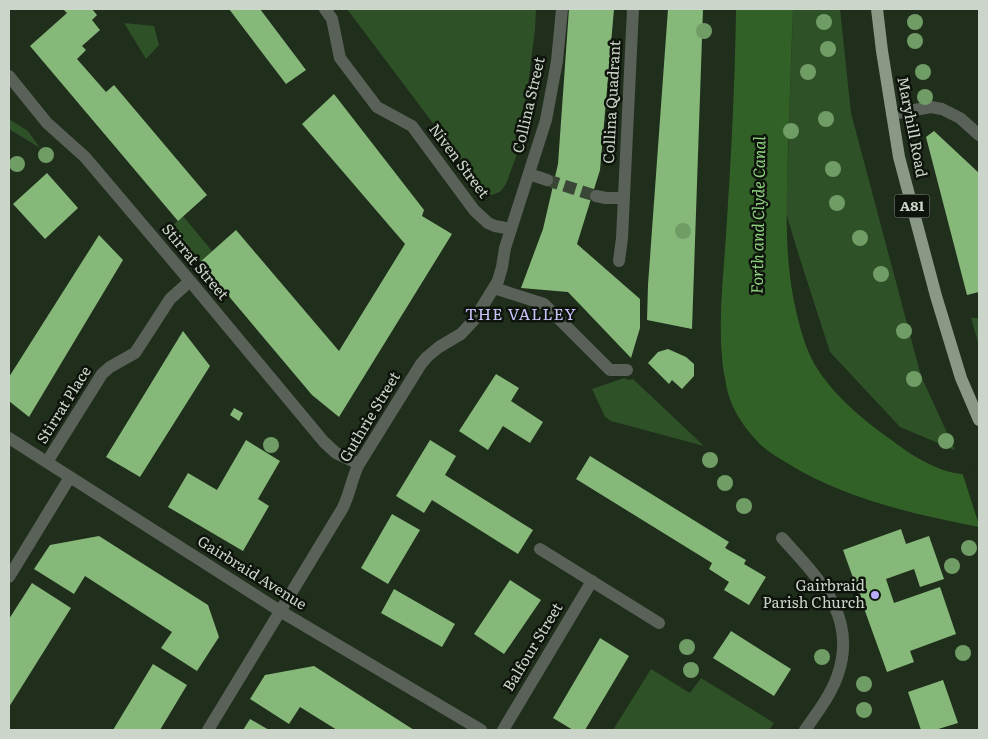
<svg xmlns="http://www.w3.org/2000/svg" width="988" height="739" font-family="Literata,serif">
<rect width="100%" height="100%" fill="#202e1c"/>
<path fill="#2f5127" d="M347 9H536L535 30 527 93 515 137 520 146 506 184 500 192 491 195 484 191Z
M793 9H840L851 113 921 376 955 450 900 427 830 352 800 259 786 213Z
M124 23 154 26 159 45 146 59Z
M9 119 28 131 40 148 9 129Z
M183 216 212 251 200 262 171 227Z
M971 318H979V346Z
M624 378 629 380 633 379 704 446 611 421 605 417 592 389Z
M651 669 690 693 701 678 774 723 769 730H613Z"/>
<path fill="#326127" d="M736 9H793C791 54 790 100 788 145 787 202 783 259 797 315 801 332 806 349 815 365 833 395 862 419 890 439 910 454 935 471 961 474 967 475 973 473 979 472V527C913 514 845 499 787 463 777 457 765 450 757 441 744 427 733 411 728 393 726 387 726 380 724 374 717 329 723 281 726 235 731 160 735 84 736 9Z"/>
<path fill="#202e1c" d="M979 469V525L962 472H969Z"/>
<path fill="#86b87a" d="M63 9H92L97 15 92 20 100 30 82 46 86 50 77 59 106 92 114 85 207 195 178 221 30 46 67 13Z
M229 9H260L306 70 286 84Z
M569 9H614L600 170 577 244 640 299V328L631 358 568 292 521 288 543 229 558 164Z
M668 9H703L692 329 647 320 648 285Z
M334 94 424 210 422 216 452 234 339 417 312 395 200 262 236 230 339 351 405 244 302 124Z
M934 131 979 173V292L967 295 926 137Z
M47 173 78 208 45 239 13 204Z
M99 235 123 260 29 417 9 401V377Z
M183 331 210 366 140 477 106 457Z
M668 349 686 357 694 364V376L682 389 672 380 669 384 648 363 658 352Z
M496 374 519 388 511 401 543 422 530 443 503 426 488 450 459 431Z
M234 408 243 413 239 421 230 415Z
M246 440 280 461 258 499 269 506 243 551 168 507 188 473 217 490Z
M430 440 456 456 445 475 533 530 518 554 432 500 424 513 396 496Z
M590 456 729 542 725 548 746 560 744 564 766 577 749 605 724 590 729 582 709 569 712 563 576 479Z
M392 514 420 530 388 584 361 568Z
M901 529 906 544 929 536 944 579 920 587 914 569 886 579 894 603 940 587 956 634 910 651 914 662 887 672 843 550Z
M99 536 208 605 219 637 197 671 161 648 172 632 85 576 74 594 34 569 50 545Z
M510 580 541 600 504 654 474 634Z
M32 583 71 608 9 707V619Z
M394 589 455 624 442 647 381 613Z
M731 631 791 669 774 696 713 658Z
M600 638 629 656 585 730H573L553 718Z
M153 664 187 685 160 730H113Z
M314 666 414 730H337L300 707 289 724 250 699 265 675Z
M943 680 958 723 935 730H921L908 692Z
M250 719 269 730H243Z"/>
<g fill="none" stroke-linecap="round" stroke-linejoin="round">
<path stroke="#3a4736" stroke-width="12" stroke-dasharray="12 6" stroke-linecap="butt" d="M547 180 596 196"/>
<path stroke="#5a6158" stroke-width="12" d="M325 9 332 19 340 58 377 107 412 126 474 210 488 223 495 226 511 229
M9 76 47 123 85 157 190 281 324 442 336 453 359 464
M892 114 931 107 942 109 960 118 979 135
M529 174 547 180
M596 196 606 198H624
M619 261 622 238 633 9
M494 288 544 304 610 370H627
M9 438 280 611 481 730
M47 462 102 374 110 367 135 353 170 299 190 281
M782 538C819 579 859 617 837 677 830 696 817 713 805 730
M540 549 659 623
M9 577 70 477
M208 730 341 511C350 496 351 479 359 464L421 364 427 357 439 347 461 334 474 320 498 281 502 267 505 248 546 120 557 61 562 9
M503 730 592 581"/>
<path stroke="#8a9986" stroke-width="12" d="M877 9 882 51 899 157 936 296 961 378 979 420"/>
</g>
<g fill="#709d66">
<circle cx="824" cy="22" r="8"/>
<circle cx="915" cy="22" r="8"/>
<circle cx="704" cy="31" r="8"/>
<circle cx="915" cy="41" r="8"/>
<circle cx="828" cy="49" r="8"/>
<circle cx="808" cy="72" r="8"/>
<circle cx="923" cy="72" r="8"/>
<circle cx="925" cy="97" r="8"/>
<circle cx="826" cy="119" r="8"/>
<circle cx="791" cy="131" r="8"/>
<circle cx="46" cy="155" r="8"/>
<circle cx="17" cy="164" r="8"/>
<circle cx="833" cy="169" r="8"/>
<circle cx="837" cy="203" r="8"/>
<circle cx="683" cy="231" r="8"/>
<circle cx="860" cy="238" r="8"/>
<circle cx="881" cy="274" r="8"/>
<circle cx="904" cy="331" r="8"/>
<circle cx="914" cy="379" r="8"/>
<circle cx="946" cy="441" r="8"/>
<circle cx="271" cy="445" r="8"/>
<circle cx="710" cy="460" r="8"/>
<circle cx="725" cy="483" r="8"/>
<circle cx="744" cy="506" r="8"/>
<circle cx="969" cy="548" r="8"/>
<circle cx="952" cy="566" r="8"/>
<circle cx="687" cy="647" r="8"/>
<circle cx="963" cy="653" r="8"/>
<circle cx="822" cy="657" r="8"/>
<circle cx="691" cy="670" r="8"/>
<circle cx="864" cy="684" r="8"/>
<circle cx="864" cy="710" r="8"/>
</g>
<circle fill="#b6acf8" stroke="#0e140c" stroke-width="2" cx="875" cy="595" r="5"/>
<g text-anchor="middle" stroke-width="5" stroke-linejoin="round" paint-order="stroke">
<rect fill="#0e140c" stroke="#929b90" stroke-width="1" x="894.5" y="194.5" width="35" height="23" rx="4"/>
<g font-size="14" font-weight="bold" fill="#cbd5c9">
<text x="912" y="211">A81</text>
</g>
<g font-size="15" fill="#cbd5c9" stroke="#0e140c">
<text transform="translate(612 102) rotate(-87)" y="5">Collina Quadrant</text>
<text transform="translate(529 105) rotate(-77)" y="5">Collina Street</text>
<text transform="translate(912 127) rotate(79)" y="5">Maryhill Road</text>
<text transform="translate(459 161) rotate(53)" y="5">Niven Street</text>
<text transform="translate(195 262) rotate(50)" y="5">Stirrat Street</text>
<text transform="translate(64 405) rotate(-58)" y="5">Stirrat Place</text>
<text transform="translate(370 417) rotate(-59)" y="5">Guthrie Street</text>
<text transform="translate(252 573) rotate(32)" y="5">Gairbraid Avenue</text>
<text transform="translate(533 647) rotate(-59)" y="5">Balfour Street</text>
</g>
<g font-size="15" fill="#cbd5c9" stroke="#0e140c" text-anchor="end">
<text x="865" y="591">Gairbraid<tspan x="865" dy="17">Parish Church</tspan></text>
</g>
<g font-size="16" font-style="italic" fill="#90d480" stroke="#0e140c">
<text transform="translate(758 215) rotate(-89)" y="6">Forth and Clyde Canal</text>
</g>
<g font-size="16" letter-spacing="1" fill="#c9c3fc" stroke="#0e140c">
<text x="521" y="320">THE VALLEY</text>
</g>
</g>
<rect width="988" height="739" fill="none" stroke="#cbd5c9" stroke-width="20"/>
</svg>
